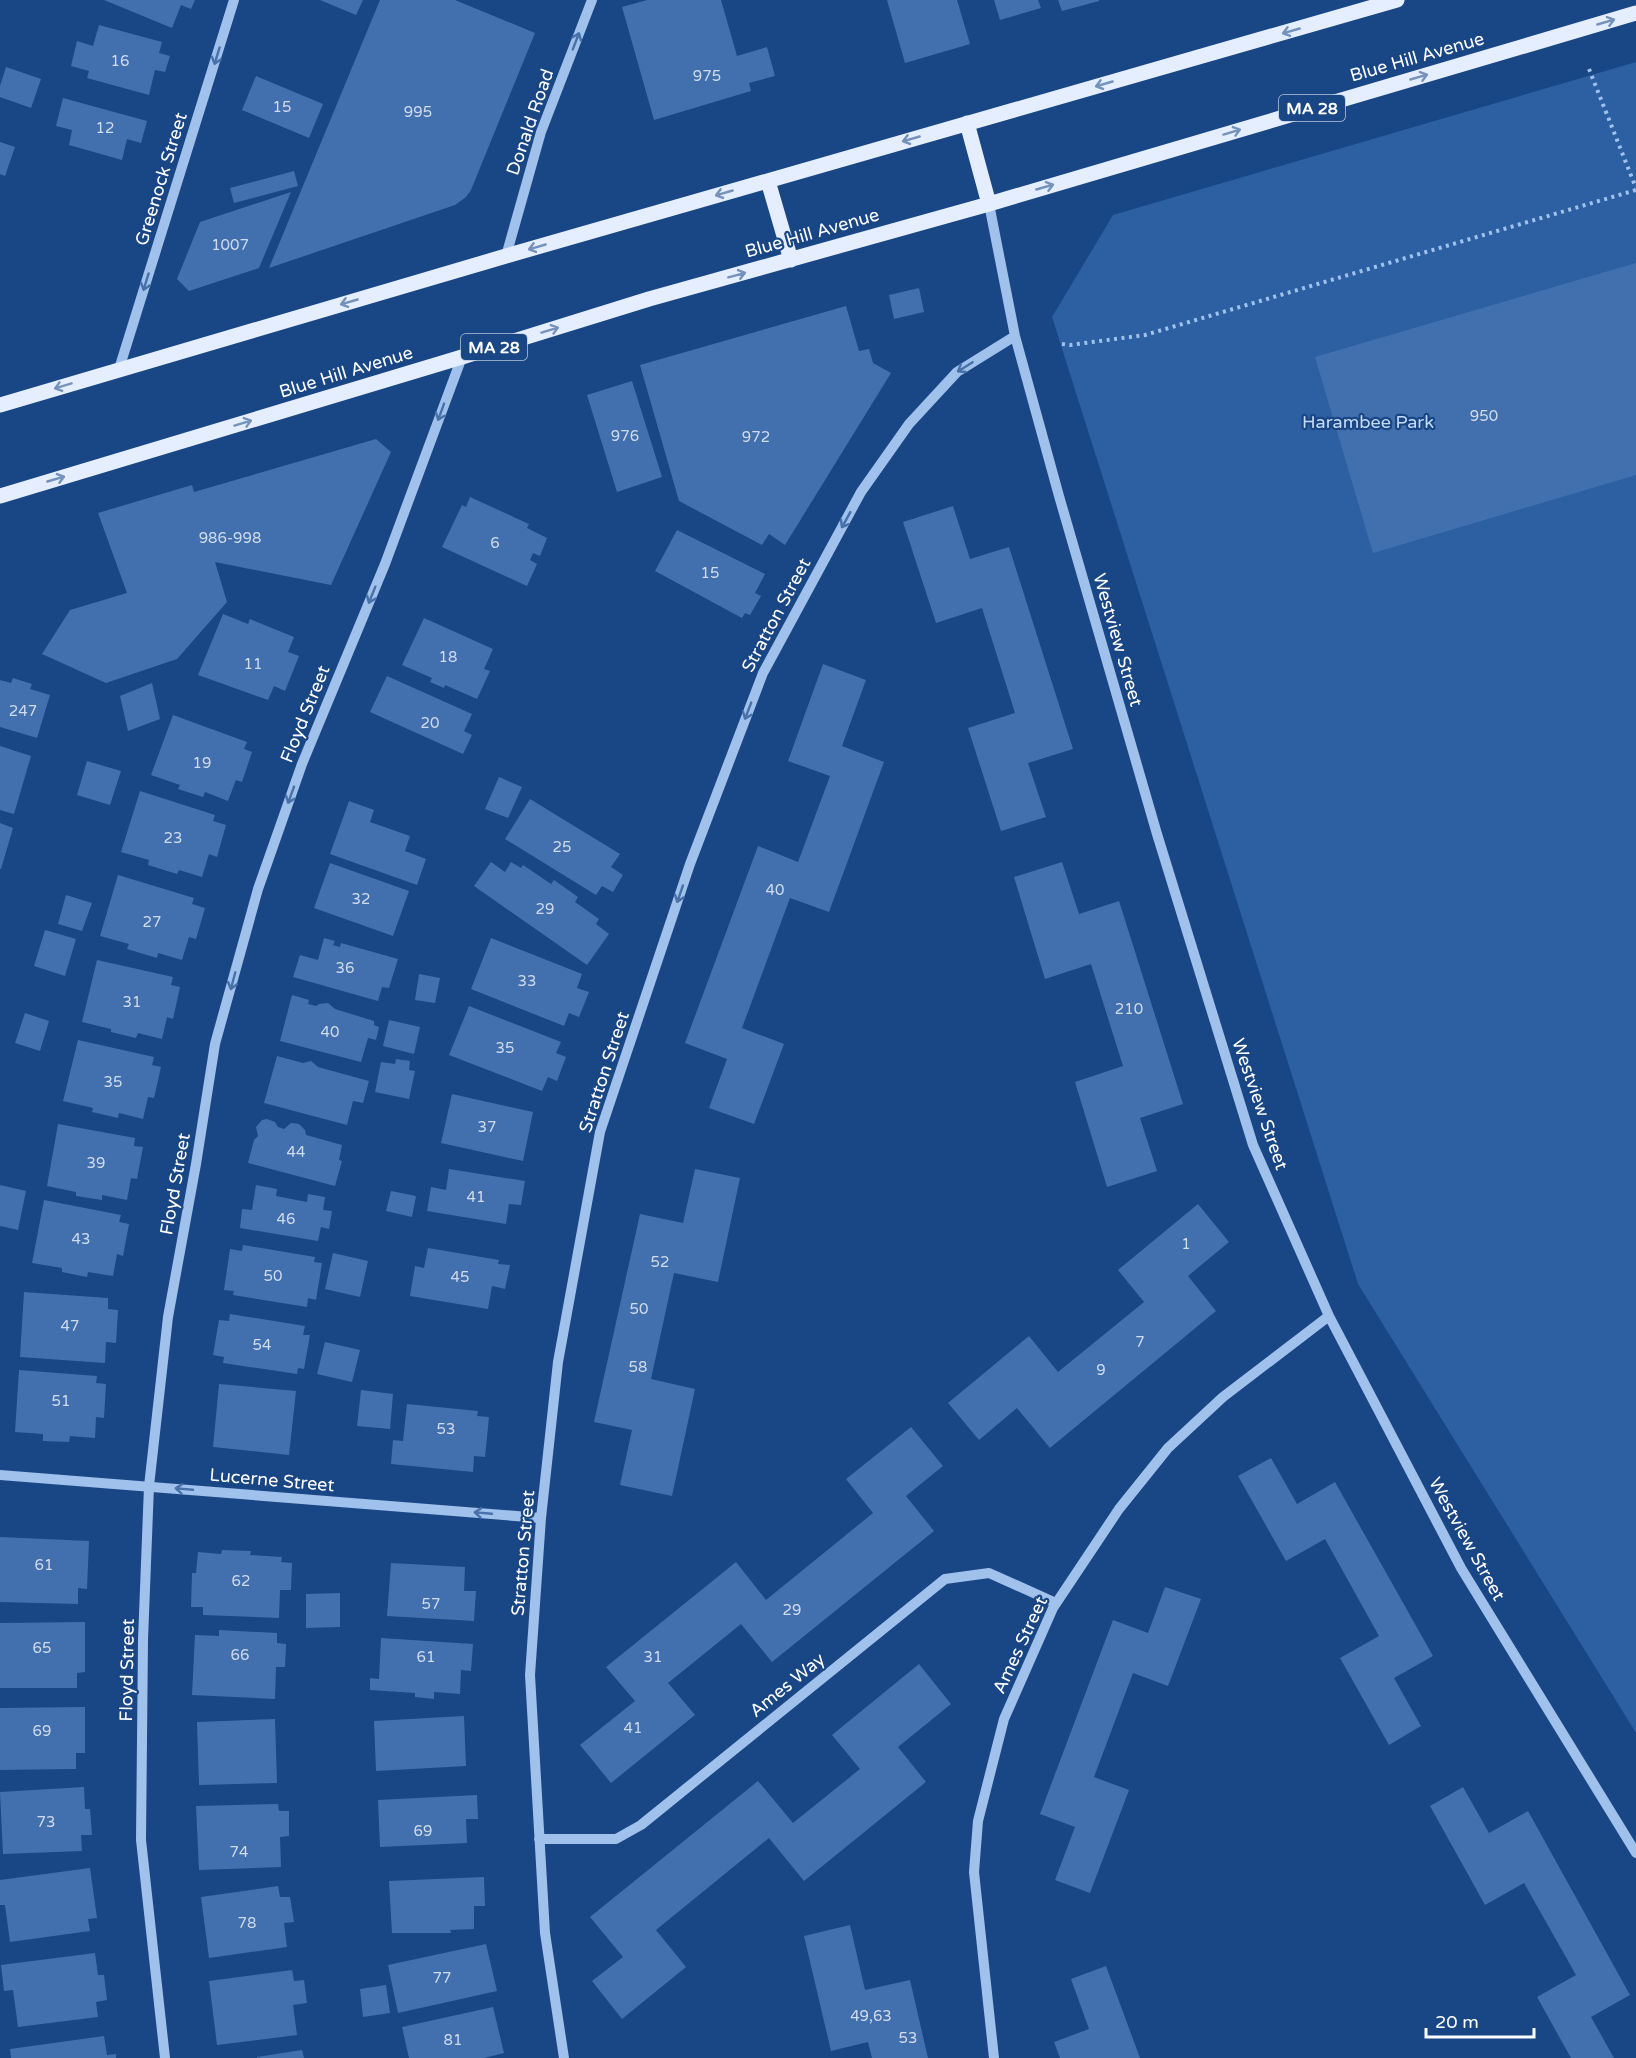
<svg xmlns="http://www.w3.org/2000/svg" width="1636" height="2058" font-family="'Varela Round',sans-serif">
<rect width="100%" height="100%" fill="#194685"/>
<path fill="#2c60a3" d="M1636 62V1733L1358 1284 1052 317 1113 215Z"/>
<path fill="#4270af" d="M104 0H195L191 9 181 5 172 28Z
M320 0H363L356 15Z
M380 0H455L535 33 471 190 466 197 455 205 269 268Z
M647 0H721L737 56 767 47 775 76 749 83 751 91 654 120 622 7Z
M887 0H957L970 44 905 63Z
M994 0H1038L1041 8 1000 20Z
M1058 0H1099V1L1062 11Z
M99 25 162 42 159 53 170 56 165 72 155 70 149 95 87 78 89 71 71 66 77 41 93 46Z
M6 67 41 79 31 108 0 97V86Z
M256 76 323 104 309 138 242 110Z
M63 98 147 121 141 143 127 139 122 160 69 145 72 130 56 126Z
M0 142 15 147 5 176 0 174Z
M294 171 298 186 234 203 230 188Z
M291 192 259 268 189 291 177 279 200 222Z
M1636 263V475L1373 553 1315 357Z
M919 288 924 312 894 319 889 295Z
M846 306 859 351 869 349 873 363 891 373 785 545 769 534 762 545 679 501 640 365Z
M632 381 662 477 617 492 587 395Z
M376 439 391 452 331 585 215 562 227 602 177 659 106 683 42 654 70 610 127 593 98 513 192 485 194 492Z
M470 497 529 524 527 528 547 538 540 556 533 553 530 560 537 564 527 586 442 547 462 505 466 507Z
M953 506 970 559 1009 547 1073 749 1028 763 1046 817 1001 831 968 728 1015 713 982 608 936 623 903 522Z
M677 530 765 574 755 593 761 596 750 615 745 613 742 618 655 571Z
M223 614 248 624 250 619 294 637 288 652 299 656 285 691 274 686 268 700 198 675Z
M424 618 493 649 484 669 490 671 477 699 445 685 444 688 430 682 432 678 402 665Z
M823 664 866 680 842 746 884 762 829 912 790 898 742 1028 784 1044 754 1124 709 1108 727 1059 685 1043 758 846 798 862 830 776 788 761Z
M387 676 472 714 464 731 472 735 463 754 370 712Z
M13 678 32 684 30 689 50 695 37 738 0 727V680L11 683Z
M152 683 160 719 128 731 120 696Z
M173 715 247 742 244 749 252 752 242 782 236 780 228 801 205 792 203 797 178 789 180 785 151 775Z
M0 746 31 756 14 814 0 810Z
M87 761 121 771 110 805 77 795Z
M499 777 522 787 508 818 485 809Z
M140 791 215 815 213 821 226 825 217 857 209 854 202 877 179 870 177 874 148 865 149 860 121 852Z
M530 799 620 854 611 867 623 875 613 892 602 886 596 895 505 839Z
M349 801 374 810 370 822 410 836 405 851 426 859 417 885 330 854Z
M0 823 13 828 1 869H0Z
M491 862 505 872 511 862 521 868 523 865 551 884 554 880 578 897 575 902 599 919 596 924 609 934 587 965 474 886Z
M1062 862 1079 914 1119 901 1183 1104 1140 1118 1157 1171 1107 1187 1075 1082 1123 1066 1091 964 1045 979 1014 877Z
M330 863 409 891 393 936 314 908Z
M118 875 194 898 192 904 205 908 196 939 189 937 182 960 158 953 157 958 127 949 129 944 100 936Z
M66 895 92 903 82 931 58 924Z
M45 930 76 939 65 976 34 966Z
M324 938 335 941 333 945 340 947 341 943 398 959 389 988 382 987 378 1001 293 977 300 955 318 960Z
M491 938 582 974 577 988 589 992 579 1017 569 1013 564 1026 471 989Z
M97 960 173 977 171 985 180 987 173 1019 167 1017 162 1039 138 1033 136 1038 111 1032V1029L82 1022Z
M419 974 440 978 435 1003 415 1000Z
M292 995 309 1000 308 1004 316 1006 319 1004 328 1003 335 1009 374 1021V1025L379 1027 376 1040 368 1038 361 1062 280 1041Z
M469 1006 561 1042 556 1053 566 1057 557 1081 548 1077 542 1091 449 1055Z
M25 1013 49 1021 40 1051 15 1043Z
M389 1020 420 1027 414 1054 383 1046Z
M78 1040 154 1057 152 1065 161 1067 154 1098 148 1097 143 1119 119 1113 118 1118 92 1112 93 1108 63 1101Z
M277 1056 303 1063 311 1061 318 1067 369 1081 363 1103 353 1101 347 1125 264 1103Z
M396 1059 410 1061 409 1070 415 1071 409 1099 375 1092 381 1062 395 1064Z
M452 1094 533 1112 523 1161 441 1143Z
M267 1119 275 1122 278 1127 284 1129 291 1123 299 1124 305 1130 306 1135 342 1145 339 1160 342 1161 335 1186 248 1163 254 1140 258 1136 256 1127 262 1120Z
M58 1124 135 1138 134 1146 143 1147 137 1179 131 1178 127 1200 102 1195V1200L76 1196V1192L47 1186Z
M449 1169 525 1181 521 1205 509 1204 506 1224 427 1211 431 1187 446 1190Z
M695 1169 740 1178 718 1282 674 1273 651 1379 695 1389 672 1496 620 1485 632 1430 594 1422 640 1214 683 1223Z
M0 1185 26 1191 18 1230 0 1226Z
M256 1185 277 1189 276 1196 307 1202 308 1194 325 1197 323 1210 332 1211 329 1229 321 1227 318 1241 240 1228 242 1209 252 1210Z
M391 1191 416 1196 412 1217 386 1211Z
M44 1200 121 1215 119 1222 129 1224 123 1256 117 1254 113 1276 88 1272 87 1277 62 1272V1268L32 1263Z
M1198 1204 1229 1242 1188 1276 1216 1311 1050 1448 1017 1408 979 1440 948 1403 1029 1336 1058 1372 1144 1302 1118 1270Z
M243 1245 315 1257 314 1262 322 1263 316 1300 308 1298 307 1307 233 1295 234 1291 224 1290 230 1249 242 1251Z
M428 1248 499 1260 498 1264 510 1265 505 1289 492 1286 488 1309 410 1296 415 1266 424 1268Z
M333 1253 368 1261 360 1297 325 1289Z
M24 1292 108 1298V1309L118 1310 116 1343 106 1342 105 1363 20 1357Z
M230 1314 305 1326 303 1335H310L304 1369 298 1368 297 1374 223 1363 224 1357 213 1355 219 1320 229 1321Z
M325 1342 360 1350 352 1382 317 1374Z
M19 1370 97 1376 96 1383 106 1384 104 1418 96 1417 95 1438 70 1436 69 1442 43 1441V1434L15 1432Z
M219 1384 296 1391 289 1455 213 1447Z
M361 1390 393 1394 390 1429 357 1426Z
M407 1404 478 1411 477 1416 489 1417 485 1457 474 1456 473 1472 391 1464 393 1440 403 1441Z
M911 1427 943 1466 906 1496 934 1531 772 1662 741 1624 668 1683 695 1715 611 1783 580 1745 635 1701 606 1667 736 1562 766 1600 873 1513 846 1479Z
M1271 1458 1297 1504 1335 1482 1433 1656 1394 1678 1421 1726 1389 1745 1340 1658 1379 1636 1325 1539 1286 1561 1238 1476Z
M0 1537 89 1541 87 1589 78 1588V1604L0 1602Z
M222 1550 251 1551 250 1555 282 1557 281 1562 292 1563 291 1590H280L279 1618 203 1615V1607H191L192 1573H196L198 1552 221 1554Z
M391 1563 465 1567 464 1591H476L474 1621 387 1616Z
M1165 1587 1201 1599 1168 1686 1133 1673 1094 1777 1129 1790 1090 1893 1055 1880 1075 1827 1040 1814 1113 1620 1148 1633Z
M340 1593V1627L306 1628V1594Z
M85 1622V1672L77 1673V1688H0V1623Z
M219 1630 277 1633V1643L286 1644 285 1667H276L275 1699 192 1695 195 1635 219 1636Z
M381 1638 473 1644 471 1671 461 1670 460 1694 434 1692V1699L415 1697V1693L370 1690V1678L379 1679Z
M919 1664 951 1704 898 1747 926 1782 804 1881 769 1838 656 1930 686 1967 622 2019 592 1981 623 1957 590 1917 758 1781 793 1823 860 1769 832 1735Z
M85 1707V1753H76V1769L0 1770V1708Z
M464 1716 466 1766 376 1771 374 1721Z
M275 1719 277 1783 199 1785 197 1722Z
M84 1787 85 1809H90L92 1835H81L82 1851 3 1854 0 1792Z
M1463 1787 1489 1833 1528 1811 1630 1995 1591 2017 1614 2058H1571L1537 1997 1576 1975 1524 1883 1485 1905 1430 1806Z
M477 1795 478 1819H466L467 1843 380 1847 378 1800Z
M278 1804 279 1811H289V1836L280 1837 281 1867 199 1870 196 1806Z
M90 1868 97 1918 88 1919 90 1931 10 1942 5 1905H0V1880Z
M484 1877 485 1906H474V1929L450 1930 451 1933H392L389 1881Z
M278 1886 280 1897H290L294 1922 284 1923 287 1947 209 1958 201 1897Z
M850 1925 865 1990 910 1980 928 2058H872L868 2042 831 2051 804 1936Z
M486 1944 497 1991 398 2013 388 1965Z
M95 1953 98 1975H104L107 2000 96 2002 98 2017 18 2027 13 1990 4 1991 1 1965Z
M1106 1966 1140 2058H1060L1054 2042 1089 2029 1071 1979Z
M292 1970 294 1981 304 1980 307 2003 293 2005 297 2035 217 2045 209 1981Z
M386 1985 390 2013 363 2017 360 1989Z
M493 2007 504 2053 484 2058H409L402 2027Z
M104 2036 107 2055 116 2054V2058H11L10 2049Z
M302 2050 304 2058H257V2057Z"/>
<g fill="none" stroke-linecap="round" stroke-linejoin="round">
<path stroke="#9fc1ec" stroke-width="4" stroke-dasharray="3 4.5" stroke-linecap="butt" d="M1589 69 1636 188
M1062 344 1070 345 1145 335 1636 190"/>
<path stroke="#9fc1ec" stroke-width="10" d="M989 204 1015 336 1059 496 1157 834 1253 1145 1329 1316 1461 1568 1636 1853
M506 256 541 132 592 0
M119 369 234 0
M0 1475 541 1518
M539 1839H616L641 1825 945 1579 989 1573 1056 1603
M165 2058 141 1840 143 1640 149 1486 168 1317 196 1164 215 1044 258 889 302 764 385 564 462 357
M564 2058 545 1933 530 1675 541 1518 558 1362 600 1132 690 864 763 673 861 492 909 424 957 372 1015 336
M994 2058 974 1872 978 1821 1004 1719 1053 1608 1119 1509 1168 1448 1223 1397 1329 1316"/>
<path stroke="#e4eeff" stroke-width="15" d="M967 123 989 204
M768 181 791 260
M0 405 506 256 1397 0
M0 496 462 357 649 299 989 204 1636 13"/>
</g>
<defs><path id="oneway-shaft" d="M-6 0H5M1.5-3L5.5 0L1.5 3" fill="none" stroke-width="1.6" stroke-linecap="round" stroke-linejoin="round" transform="scale(1.5)"/></defs>
<g stroke="#7492bc">
<use href="#oneway-shaft" transform="translate(1606 22) rotate(-16)"/>
<use href="#oneway-shaft" transform="translate(1291 31) rotate(164)"/>
<use href="#oneway-shaft" transform="translate(1419 77) rotate(-16)"/>
<use href="#oneway-shaft" transform="translate(1104 84) rotate(164)"/>
<use href="#oneway-shaft" transform="translate(1232 132) rotate(-17)"/>
<use href="#oneway-shaft" transform="translate(911 139) rotate(164)"/>
<use href="#oneway-shaft" transform="translate(1045 187) rotate(-16)"/>
<use href="#oneway-shaft" transform="translate(724 193) rotate(164)"/>
<use href="#oneway-shaft" transform="translate(537 247) rotate(164)"/>
<use href="#oneway-shaft" transform="translate(737 275) rotate(-15)"/>
<use href="#oneway-shaft" transform="translate(349 302) rotate(164)"/>
<use href="#oneway-shaft" transform="translate(550 330) rotate(-17)"/>
<use href="#oneway-shaft" transform="translate(63 386) rotate(163)"/>
<use href="#oneway-shaft" transform="translate(243 423) rotate(-17)"/>
<use href="#oneway-shaft" transform="translate(56 479) rotate(-16)"/>
</g>
<g stroke="#4871a9">
<use href="#oneway-shaft" transform="translate(576 41) rotate(-69)"/>
<use href="#oneway-shaft" transform="translate(217 56) rotate(107)"/>
<use href="#oneway-shaft" transform="translate(146 282) rotate(107)"/>
<use href="#oneway-shaft" transform="translate(965 367) rotate(148)"/>
<use href="#oneway-shaft" transform="translate(441 412) rotate(110)"/>
<use href="#oneway-shaft" transform="translate(846 520) rotate(119)"/>
<use href="#oneway-shaft" transform="translate(372 595) rotate(112)"/>
<use href="#oneway-shaft" transform="translate(748 711) rotate(111)"/>
<use href="#oneway-shaft" transform="translate(291 795) rotate(110)"/>
<use href="#oneway-shaft" transform="translate(680 894) rotate(109)"/>
<use href="#oneway-shaft" transform="translate(233 981) rotate(105)"/>
<use href="#oneway-shaft" transform="translate(184 1489) rotate(-175)"/>
<use href="#oneway-shaft" transform="translate(483 1513) rotate(-175)"/>
</g>
<g text-anchor="middle" stroke-width="4.5" stroke-linejoin="round" paint-order="stroke">
<g font-size="15" fill="#d0dbeb">
<text x="120" y="66">16</text>
<text x="707" y="81">975</text>
<text x="282" y="112">15</text>
<text x="418" y="117">995</text>
<text x="105" y="133">12</text>
<text x="230" y="250">1007</text>
<text x="1484" y="421">950</text>
<text x="625" y="441">976</text>
<text x="756" y="442">972</text>
<text x="230" y="543">986-998</text>
<text x="495" y="548">6</text>
<text x="710" y="578">15</text>
<text x="448" y="662">18</text>
<text x="253" y="669">11</text>
<text x="23" y="716">247</text>
<text x="430" y="728">20</text>
<text x="202" y="768">19</text>
<text x="173" y="843">23</text>
<text x="562" y="852">25</text>
<text x="775" y="895">40</text>
<text x="361" y="904">32</text>
<text x="545" y="914">29</text>
<text x="152" y="927">27</text>
<text x="345" y="973">36</text>
<text x="527" y="986">33</text>
<text x="132" y="1007">31</text>
<text x="1129" y="1014">210</text>
<text x="330" y="1037">40</text>
<text x="505" y="1053">35</text>
<text x="113" y="1087">35</text>
<text x="487" y="1132">37</text>
<text x="296" y="1157">44</text>
<text x="96" y="1168">39</text>
<text x="476" y="1202">41</text>
<text x="286" y="1224">46</text>
<text x="81" y="1244">43</text>
<text x="1186" y="1249">1</text>
<text x="660" y="1267">52</text>
<text x="273" y="1281">50</text>
<text x="460" y="1282">45</text>
<text x="639" y="1314">50</text>
<text x="70" y="1331">47</text>
<text x="1140" y="1347">7</text>
<text x="262" y="1350">54</text>
<text x="638" y="1372">58</text>
<text x="1101" y="1375">9</text>
<text x="61" y="1406">51</text>
<text x="446" y="1434">53</text>
<text x="44" y="1570">61</text>
<text x="241" y="1586">62</text>
<text x="431" y="1609">57</text>
<text x="792" y="1615">29</text>
<text x="42" y="1653">65</text>
<text x="240" y="1660">66</text>
<text x="426" y="1662">61</text>
<text x="653" y="1662">31</text>
<text x="633" y="1733">41</text>
<text x="42" y="1736">69</text>
<text x="46" y="1827">73</text>
<text x="423" y="1836">69</text>
<text x="239" y="1857">74</text>
<text x="247" y="1928">78</text>
<text x="442" y="1983">77</text>
<text x="871" y="2021">49,63</text>
<text x="908" y="2043">53</text>
<text x="453" y="2045">81</text>
</g>
<g fill="#194685" stroke="#bac8da" stroke-width="1.5">
<rect x="1279" y="95" width="66" height="26" rx="4.5"/>
<rect x="461" y="334" width="66" height="26" rx="4.5"/>
</g>
<g font-size="16" font-weight="bold" fill="#fff">
<text x="1312" y="114">MA 28</text>
<text x="494" y="353">MA 28</text>
</g>
<g font-size="18" fill="#fff" stroke="#194685">
<text transform="translate(1417 57) rotate(-16)" y="6">Blue Hill Avenue</text>
<text transform="translate(530 122) rotate(-71)" y="6">Donald Road</text>
<text transform="translate(161 179) rotate(-73)" y="6">Greenock Street</text>
<text transform="translate(812 233) rotate(-16)" y="6">Blue Hill Avenue</text>
<text transform="translate(346 372) rotate(-17)" y="6">Blue Hill Avenue</text>
<text transform="translate(776 615) rotate(-62)" y="6">Stratton Street</text>
<text transform="translate(1118 640) rotate(74)" y="6">Westview Street</text>
<text transform="translate(305 714) rotate(-68)" y="6">Floyd Street</text>
<text transform="translate(604 1072) rotate(-72)" y="6">Stratton Street</text>
<text transform="translate(1260 1104) rotate(71)" y="6">Westview Street</text>
<text transform="translate(175 1184) rotate(-80)" y="6">Floyd Street</text>
<text transform="translate(272 1480) rotate(5)" y="6">Lucerne Street</text>
<text transform="translate(1467 1539) rotate(61)" y="6">Westview Street</text>
<text transform="translate(523 1553) rotate(-85)" y="6">Stratton Street</text>
<text transform="translate(1020 1645) rotate(-65)" y="6">Ames Street</text>
<text transform="translate(127 1670) rotate(-89)" y="6">Floyd Street</text>
<text transform="translate(787 1685) rotate(-39)" y="6">Ames Way</text>
</g>
<g font-size="18" fill="#c4dbf9" stroke="#194685">
<text x="1368" y="428">Harambee Park</text>
</g>
</g>
<path d="M1426 2028v9h108v-9" fill="none" stroke="#ffffff" stroke-width="3"/>
<text x="1435" y="2028" font-size="18" fill="#ffffff" stroke="#194685" stroke-width="4.5" paint-order="stroke">20 m</text>
</svg>
